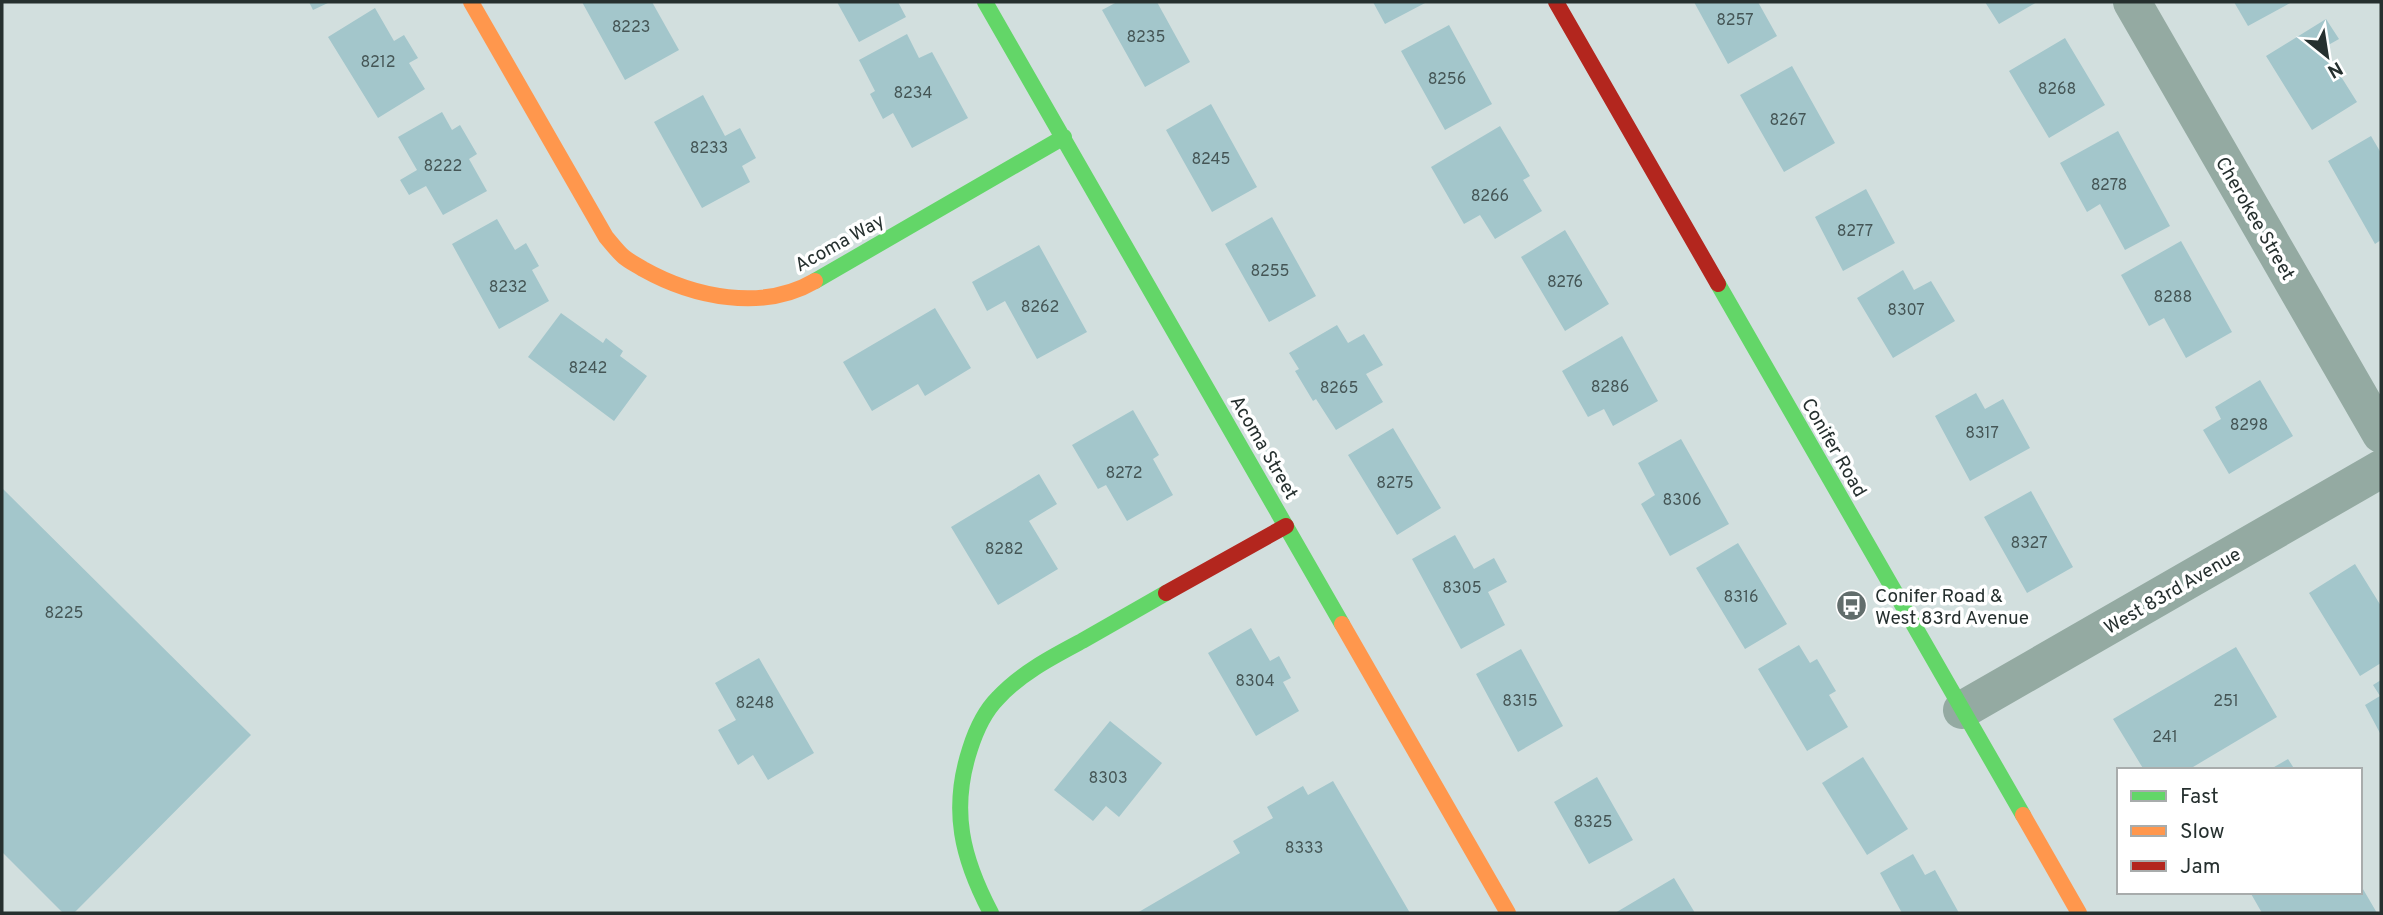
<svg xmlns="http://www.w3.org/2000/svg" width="2383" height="915" font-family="Overpass,sans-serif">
<rect width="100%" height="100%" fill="#d2dfde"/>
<path fill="#a3c6cb" d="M309 2H330L313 10Z
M582 2H652L679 50 625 80Z
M837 2H898L906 17 859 42Z
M1117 2H1157L1190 62 1145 87 1102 10Z
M1373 2H1427L1385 24Z
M1694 2H1758L1777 36 1728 64Z
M1985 2H2037L1999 24Z
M2234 2H2292L2248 26Z
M375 8 394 41 404 35 418 58 409 63 425 89 378 118 328 37Z
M2326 19 2339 39 2323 48 2357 102 2312 130 2266 56Z
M1449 25 1492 104 1445 130 1401 51Z
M907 34 919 58 932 52 968 118 912 148 893 113 883 119 870 94 875 91 859 60Z
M2065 38 2105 105 2049 138 2009 71Z
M1792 66 1835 143 1784 172 1740 95Z
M703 95 725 136 740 128 756 158 742 166 750 182 702 208 654 122Z
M1211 104 1257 187 1212 212 1166 130Z
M442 112 452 130 460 125 477 154 469 159 487 191 443 215 426 186 409 195 400 180 417 170 398 137Z
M1500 126 1530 176 1523 180 1542 211 1495 239 1480 215 1464 224 1431 167Z
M2118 131 2170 226 2125 250 2100 204 2087 212 2060 163Z
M2371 136 2381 153V240L2375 244 2328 161Z
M1866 189 1895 243 1843 271 1815 217Z
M1272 217 1316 296 1269 322 1225 244Z
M497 219 515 250 526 243 539 266 532 270 549 301 499 329 452 244Z
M1565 230 1609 304 1565 331 1521 257Z
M2181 241 2232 332 2186 358 2164 318 2149 326 2121 275Z
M1039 245 1087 332 1037 359 1005 301 987 311 972 282Z
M1903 270 1914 290 1931 281 1955 321 1893 358 1857 298Z
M935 308 971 368 925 396 918 384 872 411 843 362Z
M561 313 603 343 606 338 623 351 620 356 647 376 614 421 528 357Z
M1337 325 1348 343 1364 334 1383 365 1366 374 1383 402 1336 430 1316 399 1313 401 1295 371 1299 369 1289 353Z
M1622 336 1658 401 1613 426 1604 409 1588 417 1562 371Z
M2260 380 2293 436 2229 474 2203 430 2221 419 2215 407Z
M1976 393 1985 409 2003 399 2030 448 1970 481 1935 416Z
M1133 410 1159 455 1153 459 1173 495 1127 521 1106 485 1098 489 1072 445Z
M1393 428 1441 508 1397 535 1348 455Z
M1681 439 1729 524 1670 556 1641 504 1655 495 1638 463Z
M1039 474 1057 504 1029 521 1058 569 998 605 951 527Z
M2 488 251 735 74 913H63L2 852Z
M2031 491 2073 567 2027 593 1984 517Z
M1455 535 1474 569 1494 558 1507 582 1488 592 1505 625 1461 649 1412 559Z
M1738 543 1787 624 1745 649 1696 568Z
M2355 564 2381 606V663L2360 676 2309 593Z
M1251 628 1270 661 1279 656 1291 678 1283 682 1299 711 1256 736 1208 653Z
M1799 645 1810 663 1817 659 1836 691 1829 695 1848 727 1807 751 1758 669Z
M2236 647 2277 717 2188 770H2144L2113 719Z
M1521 649 1563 726 1518 752 1476 674Z
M759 658 814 753 768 780 753 755 738 765 718 730 736 720 715 683Z
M2381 680V735L2365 705 2380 696 2373 685Z
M1110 721 1162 763 1119 817 1106 806 1093 821 1054 790Z
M1863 757 1908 829 1867 855 1822 783Z
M2288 759 2295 770H2269Z
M1597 777 1633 840 1589 864 1554 802Z
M1333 781 1410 913H1137L1240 853 1233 841 1273 818 1267 807 1303 786 1308 795Z
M1913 854 1925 875 1935 870 1959 913H1902L1880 873Z
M1674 878 1695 913H1615Z
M2360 884 2377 913H2262L2250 892H2360Z"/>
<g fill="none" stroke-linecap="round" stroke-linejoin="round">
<path stroke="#94aaa2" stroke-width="38" d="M2132 2 2381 434
M1962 710 2381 469"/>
<path stroke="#63d668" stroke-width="16" d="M985 2 1342 624
M815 281 1064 137
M1718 284 2023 815
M991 913C962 858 950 810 970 749 976 730 984 712 998 698 1021 673 1052 657 1082 641 1110 625 1138 609 1166 593"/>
<path stroke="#ff974d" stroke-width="16" d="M471 2 606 237C612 244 618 252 624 257 630 262 637 265 643 269 693 297 762 312 815 281
M1342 624 1508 913
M2023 815 2079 913"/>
<path stroke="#b3261e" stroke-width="16" d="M1556 2 1718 284
M1166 593 1286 526"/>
</g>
<defs>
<symbol id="bus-disc" viewBox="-11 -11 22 22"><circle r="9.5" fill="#626d6c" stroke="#fff"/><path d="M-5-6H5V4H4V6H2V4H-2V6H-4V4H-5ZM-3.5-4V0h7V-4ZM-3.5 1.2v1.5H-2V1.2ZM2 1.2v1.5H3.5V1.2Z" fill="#fff"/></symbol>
</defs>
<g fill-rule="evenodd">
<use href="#bus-disc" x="1834" y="588" width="35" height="35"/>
</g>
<g text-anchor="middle" stroke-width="7" stroke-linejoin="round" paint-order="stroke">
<g font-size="16" fill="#455656">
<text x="1735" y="25">8257</text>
<text x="631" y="32">8223</text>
<text x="1146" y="42">8235</text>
<text x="378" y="67">8212</text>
<text x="1447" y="84">8256</text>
<text x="2057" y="94">8268</text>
<text x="913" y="98">8234</text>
<text x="1788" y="125">8267</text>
<text x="709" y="153">8233</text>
<text x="1211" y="164">8245</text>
<text x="443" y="171">8222</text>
<text x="2109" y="190">8278</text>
<text x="1490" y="201">8266</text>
<text x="1855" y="236">8277</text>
<text x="1270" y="276">8255</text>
<text x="1565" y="287">8276</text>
<text x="508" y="292">8232</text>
<text x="2173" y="302">8288</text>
<text x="1040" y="312">8262</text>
<text x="1906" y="315">8307</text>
<text x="588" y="373">8242</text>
<text x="1610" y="392">8286</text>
<text x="1339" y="393">8265</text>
<text x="2249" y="430">8298</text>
<text x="1982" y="438">8317</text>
<text x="1124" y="478">8272</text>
<text x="1395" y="488">8275</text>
<text x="1682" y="505">8306</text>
<text x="2029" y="548">8327</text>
<text x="1004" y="554">8282</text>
<text x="1462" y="593">8305</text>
<text x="1741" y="602">8316</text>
<text x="64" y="618">8225</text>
<text x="1255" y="686">8304</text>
<text x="1520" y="706">8315</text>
<text x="2226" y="706">251</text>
<text x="755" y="708">8248</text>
<text x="2165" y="742">241</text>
<text x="1108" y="783">8303</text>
<text x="1593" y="827">8325</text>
<text x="1304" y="853">8333</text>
</g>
<g font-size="19" fill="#26302f" stroke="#fff">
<text transform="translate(2256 218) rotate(60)" y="7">Cherokee Street</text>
<text transform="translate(839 242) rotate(-29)" y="7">Acoma Way</text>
<text transform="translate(1265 447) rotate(60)" y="7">Acoma Street</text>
<text transform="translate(1835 447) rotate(60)" y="7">Conifer Road</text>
<text transform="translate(2172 590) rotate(-30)" y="7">West 83rd Avenue</text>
</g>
<g font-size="19" fill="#26302f" stroke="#fff" text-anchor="start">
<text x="1875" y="602">Conifer Road &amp;<tspan x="1875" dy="22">West 83rd Avenue</tspan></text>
</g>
</g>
<rect width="2383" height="915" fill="none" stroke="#26302f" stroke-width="7"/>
<rect x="2117" y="768" width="245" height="126" fill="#ffffff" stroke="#a8acac" stroke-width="2"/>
<rect x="2131" y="791" width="35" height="10" fill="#63d668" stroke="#a8acac" stroke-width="2"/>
<text x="2180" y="803" font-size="21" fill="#26302f">Fast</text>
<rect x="2131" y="826" width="35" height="10" fill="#ff974d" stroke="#a8acac" stroke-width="2"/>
<text x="2180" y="838" font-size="21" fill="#26302f">Slow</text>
<rect x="2131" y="861" width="35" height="10" fill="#b3261e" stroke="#a8acac" stroke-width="2"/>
<text x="2180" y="873" font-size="21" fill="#26302f">Jam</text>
<g transform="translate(2327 56) rotate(150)" stroke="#ffffff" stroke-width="5" paint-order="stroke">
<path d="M0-5L12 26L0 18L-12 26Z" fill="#26302f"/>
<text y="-10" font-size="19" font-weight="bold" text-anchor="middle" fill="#26302f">N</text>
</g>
</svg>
